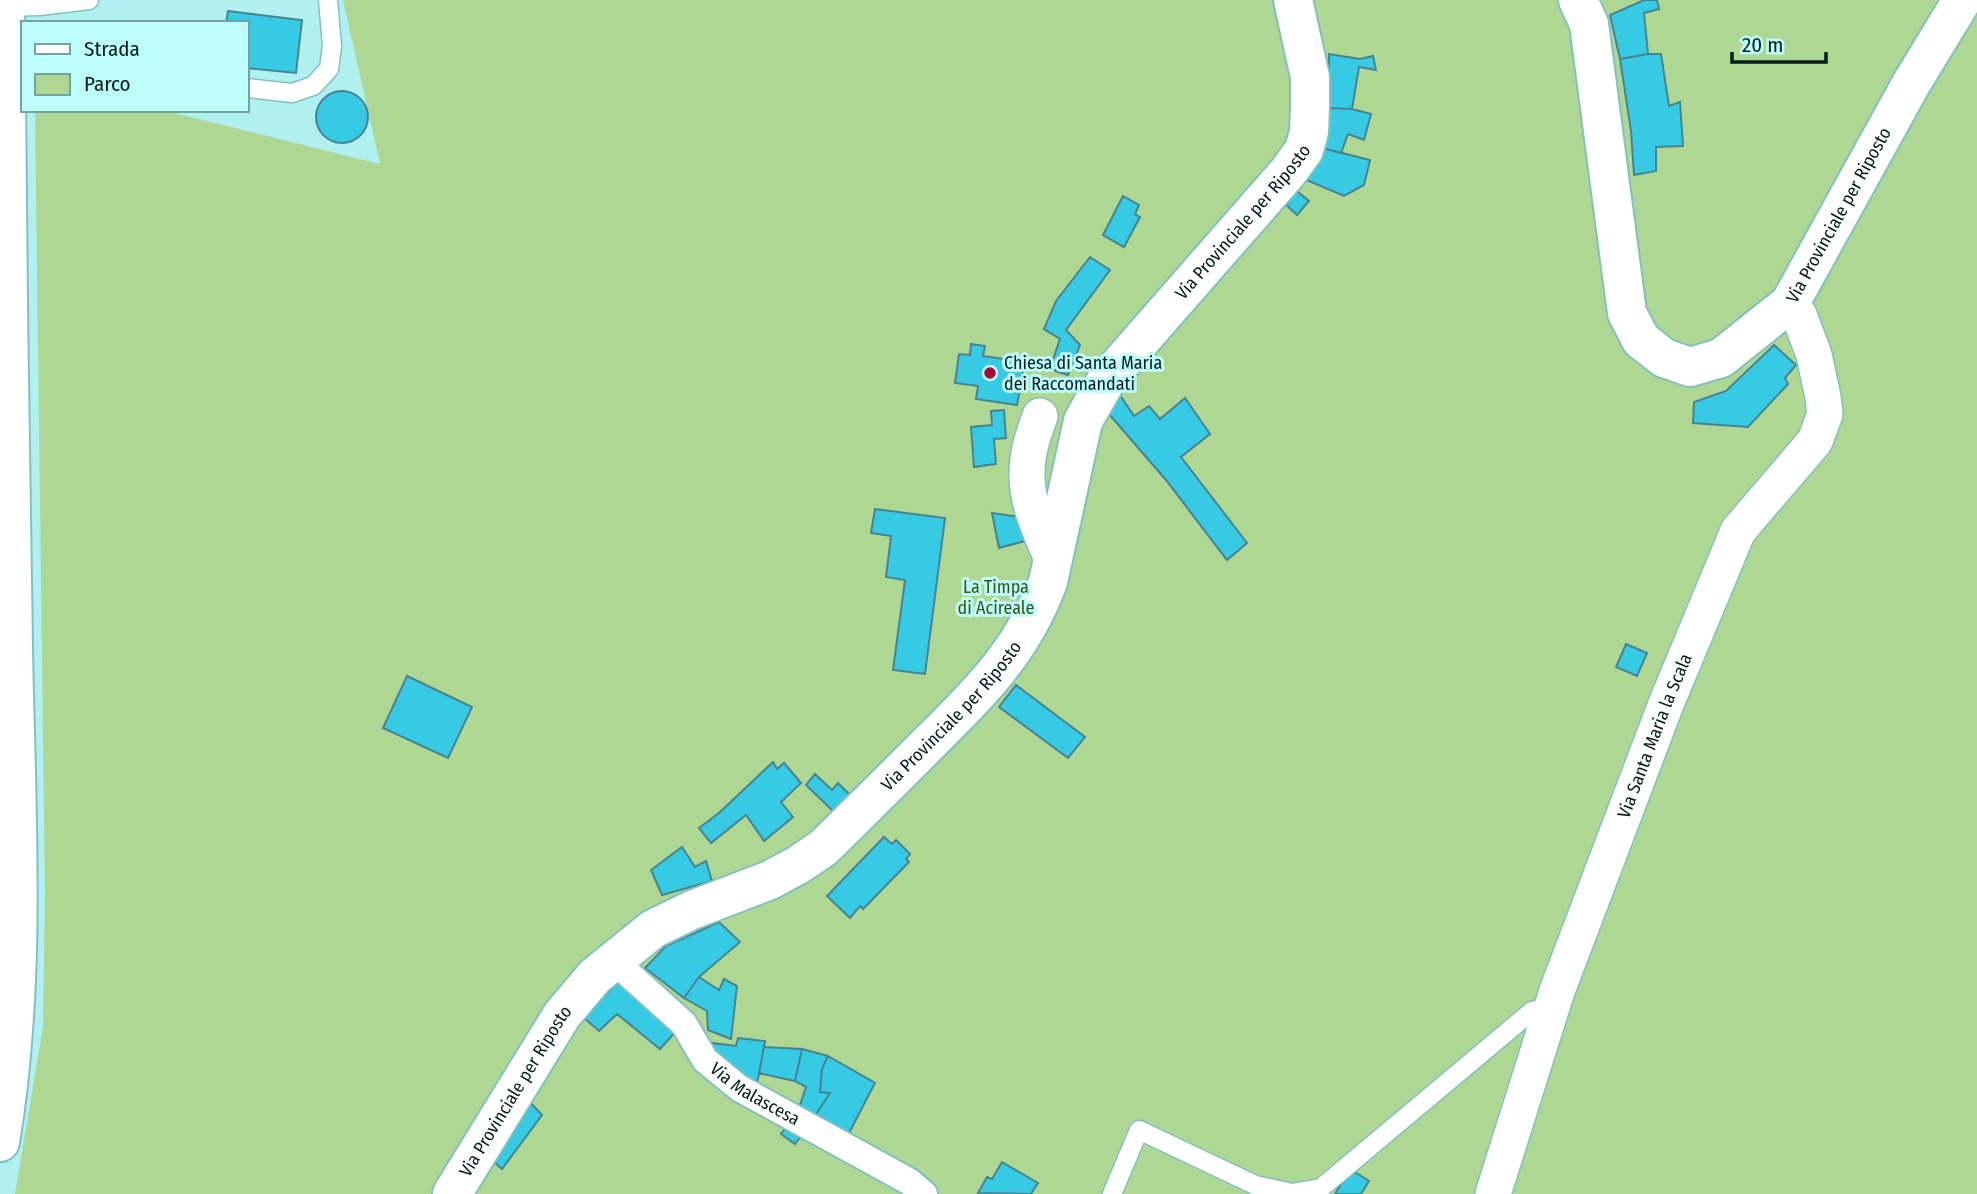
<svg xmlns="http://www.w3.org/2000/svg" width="1977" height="1194" font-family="'Fira Sans Condensed',sans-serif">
<rect width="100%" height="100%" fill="#b0f0ee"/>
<path fill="#aed794" d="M343 0H1977V1194H15L43 1027 45 893 35 110H162L380 164Z"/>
<path fill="#37cae5" stroke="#488390" stroke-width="2" d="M1644 0H1657L1659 9 1644 13 1648 54 1620 59 1610 15Z
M228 11 302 20 296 73 247 68V23H226Z
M1329 54 1360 59 1373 56 1376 70 1359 67 1352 109 1329 108Z
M1648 54H1661L1669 106 1680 102 1683 146 1656 147V171L1634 175 1631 131 1620 59Z
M316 117a26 26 0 1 1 52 0a26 26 0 1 1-52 0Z
M1329 108 1352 109 1371 114 1364 140 1348 134 1341 153 1322 148Z
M1322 148 1370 160 1364 185 1344 196 1304 179Z
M1294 189 1309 201 1297 215 1283 202Z
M1123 196 1139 205 1135 214 1140 217 1124 247 1103 235Z
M1090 257 1110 270 1066 330 1080 345 1068 375 1058 372 1050 368 1060 339 1044 329 1056 301Z
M971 344 985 346 983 356 1025 362 1017 405 976 399 978 386 955 383 959 354 970 355Z
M1774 345 1796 365 1785 378 1788 384 1748 427 1693 423 1694 402 1726 391Z
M1120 395 1134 416 1149 406 1160 419 1185 398 1210 434 1181 457 1247 543 1227 560 1166 480 1108 413Z
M1004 410 1006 438 994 439 996 464 974 467 971 427 992 425 991 411Z
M875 509 945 518 925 674 893 670 905 580 886 577 891 536 871 533Z
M992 513 1020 517 1025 541 999 548Z
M1626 644 1647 653 1637 676 1616 667Z
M407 676 472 707 448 758 383 728Z
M1016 685 1085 737 1068 758 999 707Z
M773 762 777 769 784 763 801 783 781 802 793 817 764 841 746 815 711 843 699 828 719 813Z
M815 774 832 790 838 783 850 795 834 812 806 785Z
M884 837 892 844 896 840 910 854 906 859 909 862 863 909 860 906 850 918 827 896Z
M682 847 695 867 706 861 712 881 662 895 651 870Z
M719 922 740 942 699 977 684 998 645 968 666 946Z
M699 977 719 990 724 979 737 986 731 1039 708 1030 707 1011 684 998Z
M619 981 677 1030 660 1049 617 1014 599 1031 583 1017Z
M738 1038 765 1041 756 1089 716 1058 712 1043 736 1046Z
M764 1047 802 1049 795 1081 759 1073Z
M802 1049 828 1056 822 1069 820 1092 830 1093 815 1116 799 1108 806 1087 795 1081Z
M828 1056 875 1083 847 1137 815 1116 830 1093 820 1092 822 1069Z
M528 1100 542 1115 502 1169 491 1159Z
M787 1126 801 1136 795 1144 781 1134Z
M1002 1162 1038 1183 1031 1194 978 1193 987 1177 992 1179Z
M1350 1169 1369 1181 1361 1194H1335Z"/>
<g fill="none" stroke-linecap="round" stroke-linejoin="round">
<defs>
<path id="service" d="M5 7 40 6 89 0
M247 88 292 93 313 86 329 69 332 46 328 0
M1112 1194 1139 1130 1255 1185 1292 1193 1321 1188 1532 1011 1552 1008"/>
<g id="pedestrian">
<path id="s1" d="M613 960 684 1024 705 1060 739 1088 910 1182 924 1194"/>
</g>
<g id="minor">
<path d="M1040 416C1036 428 1031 440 1029 453 1021 491 1037 525 1052 559"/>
<path id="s2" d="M1493 1194 1557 991 1666 704 1738 531 1815 441 1825 414 1823 397 1814 355 1799 315 1790 303"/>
</g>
<g id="tertiary">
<path id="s3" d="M1578 0 1589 24 1627 313 1641 340 1664 358 1690 367 1721 358 1790 303 1911 84 1962 0"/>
<path id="s4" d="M452 1194 562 1015 595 976 653 929 692 910 770 880 798 865 823 848C856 816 889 783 921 751 975 697 1021 655 1048 582L1083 421 1107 379 1288 172 1304 150 1309 132 1310 107V77L1293 0"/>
</g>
<path id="primary" d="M0 1142C27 980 16 813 13 649 9 433 7 216 5 0"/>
</defs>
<use href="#service" stroke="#82c1c0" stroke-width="21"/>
<use href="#pedestrian" stroke="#82c1c0" stroke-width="30"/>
<use href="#minor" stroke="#82c1c0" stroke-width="38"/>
<use href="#tertiary" stroke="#82c1c0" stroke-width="42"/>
<use href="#primary" stroke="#82c1c0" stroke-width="42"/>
<use href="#service" stroke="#fff" stroke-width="18"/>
<use href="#pedestrian" stroke="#fff" stroke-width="26"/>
<use href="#minor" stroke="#fff" stroke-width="35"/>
<use href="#tertiary" stroke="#fff" stroke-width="38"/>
<use href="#primary" stroke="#fff" stroke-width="38"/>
</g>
<circle fill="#a40839" stroke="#bdfefb" stroke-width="2.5" cx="990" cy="373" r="7"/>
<g text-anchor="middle" stroke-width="6" stroke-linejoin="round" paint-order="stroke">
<g font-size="18" fill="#031d1d" stroke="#bdfefb">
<text dy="6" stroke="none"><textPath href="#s3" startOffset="626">Via Provinciale per Riposto</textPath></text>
<text dy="6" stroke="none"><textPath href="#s4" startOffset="1297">Via Provinciale per Riposto</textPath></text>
<text dy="6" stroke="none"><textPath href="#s4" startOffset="709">Via Provinciale per Riposto</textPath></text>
<text dy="6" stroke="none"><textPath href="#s2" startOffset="486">Via Santa Maria la Scala</textPath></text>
<text dy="6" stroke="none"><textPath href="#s4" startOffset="121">Via Provinciale per Riposto</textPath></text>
<text dy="6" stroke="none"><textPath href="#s1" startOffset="198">Via Malascesa</textPath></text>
</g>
<g font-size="18" fill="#031d1d" stroke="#bdfefb" text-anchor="start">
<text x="1004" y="369">Chiesa di Santa Maria<tspan x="1004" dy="21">dei Raccomandati</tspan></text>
</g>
<g font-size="18" fill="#36551c" stroke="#bdfefb">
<text x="996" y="593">La Timpa<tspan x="996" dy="21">di Acireale</tspan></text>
</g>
</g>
<rect x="21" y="21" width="228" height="91" fill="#bdfefb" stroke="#73a4a2" stroke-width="2"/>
<rect x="35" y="44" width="35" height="10" fill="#ffffff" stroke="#73a4a2" stroke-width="2"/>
<text x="84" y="56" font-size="21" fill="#031d1d">Strada</text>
<rect x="35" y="74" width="35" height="21" fill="#aed794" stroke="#73a4a2" stroke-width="2"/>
<text x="84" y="91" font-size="21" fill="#031d1d">Parco</text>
<path d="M1732 52v10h94v-10" fill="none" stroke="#031d1d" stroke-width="3.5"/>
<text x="1742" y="52" font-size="21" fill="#031d1d" stroke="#bdfefb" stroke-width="5" paint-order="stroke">20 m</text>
</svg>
